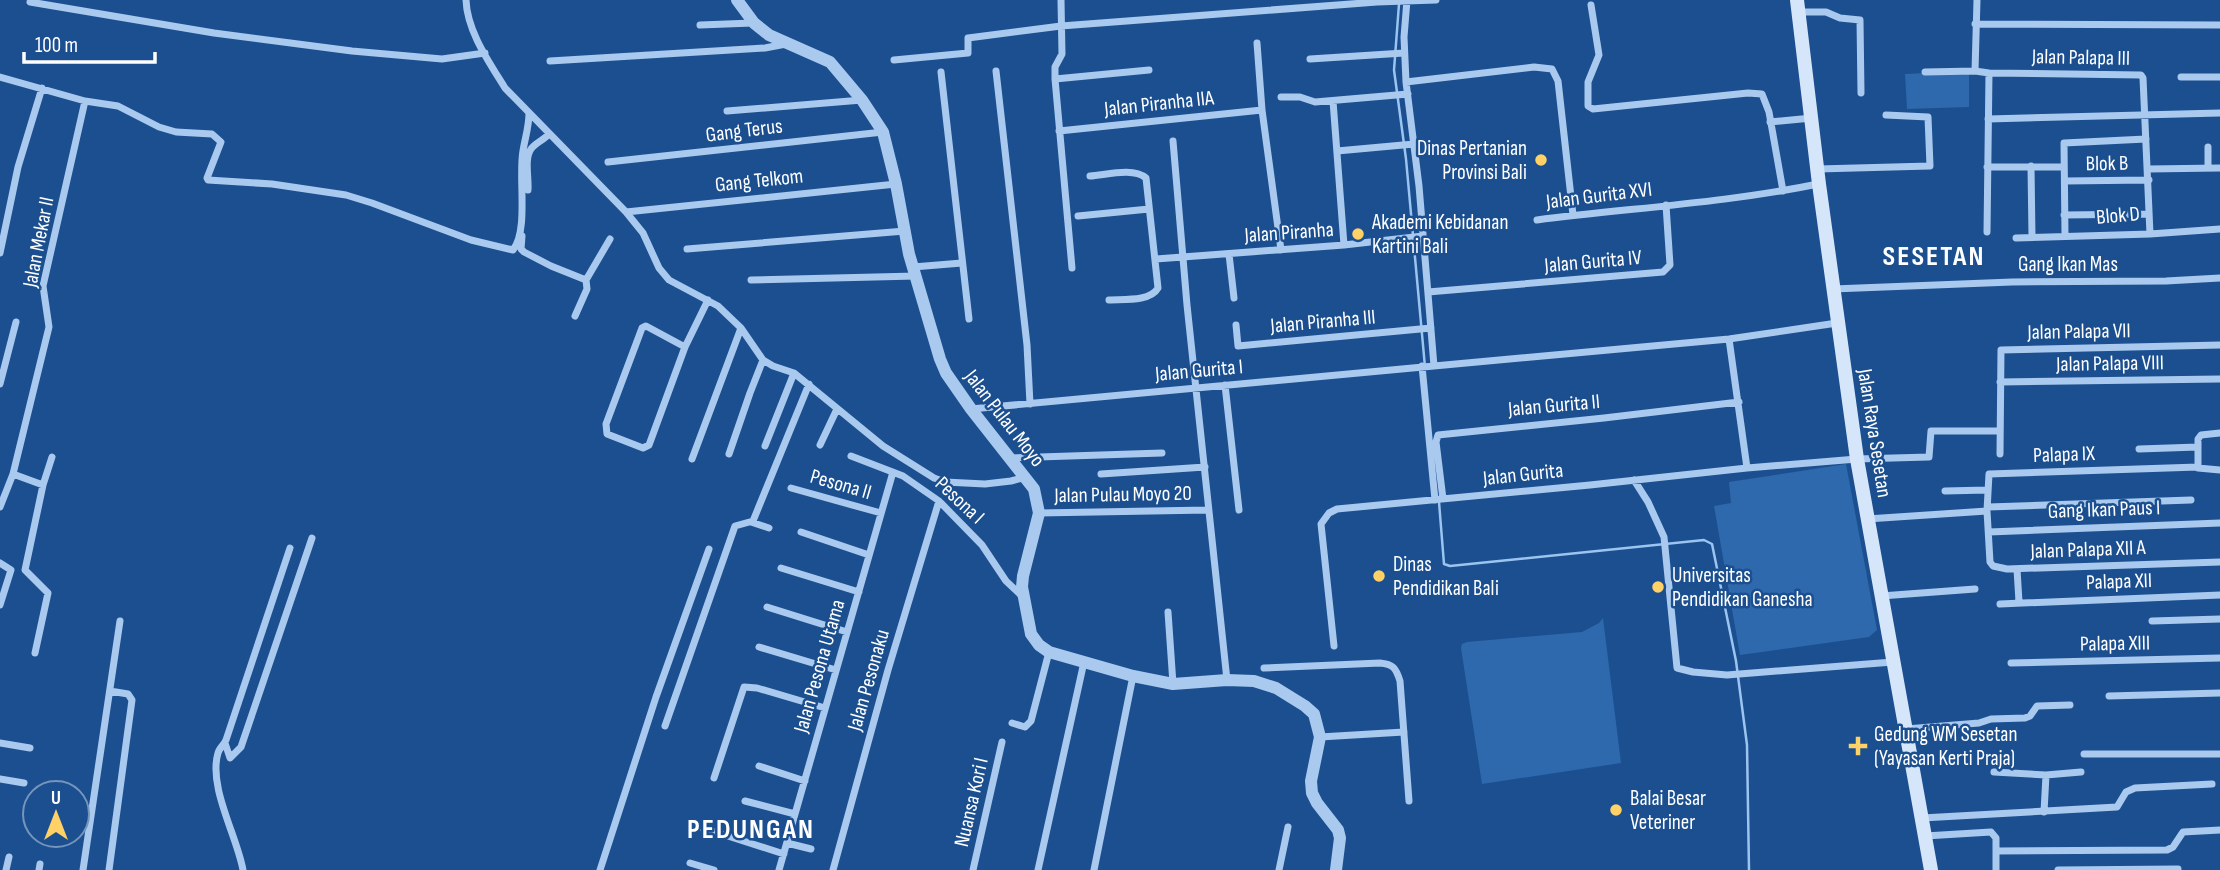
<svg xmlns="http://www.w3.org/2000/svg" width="2220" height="870" font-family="'Sofia Sans Condensed',sans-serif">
<rect width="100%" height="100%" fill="#1b4f8f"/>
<path fill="#2e69ad" d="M1969 71V107L1907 109 1905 74Z
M1846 464 1877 630 1869 637 1740 655 1714 506 1731 503 1729 482Z
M1603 618 1621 763 1482 784 1461 648 1462 644 1467 642 1582 632 1599 623Z"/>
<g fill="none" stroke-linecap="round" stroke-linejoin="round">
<path stroke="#9cc4f0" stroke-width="2.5" d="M1399 4 1394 70 1406 159 1425 367
M1439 502 1444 564 1450 566 1704 540 1712 544 1736 661 1747 745 1749 870"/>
<path stroke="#a9c9ee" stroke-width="7" d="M466 0C467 31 489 62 505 88L626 212 643 233 659 268 669 280 718 306 741 328 763 360 773 366 794 373 883 446 934 478 945 482 985 484 1011 481 1026 477
M1061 0 1062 54 1055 67V79L1072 268
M30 2 214 33 352 51 442 59 485 53
M1591 5 1599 55 1588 82V106L1593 109 1748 93 1762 94 1769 112 1783 191
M1799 12H1826L1840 18 1860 20 1861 93
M1975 24 2220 25
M700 25 753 23
M1257 43 1262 110 1281 250
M1310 59 1404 53
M894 60 968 53V38L1061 26 1377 2 1436 0
M550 61 765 48 786 44
M996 71 1027 345 1030 404
M1975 71 1977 0
M941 72 969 319
M1925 72 1975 71 1989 73 2141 75 2143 78 2150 234
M0 77 85 101 118 106 159 127 176 132 212 134 221 142 207 178 208 180 272 184 346 195 372 203 471 240 513 250C529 230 518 176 523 151 525 138 529 127 529 113
M2181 77H2220
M1055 79 1149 70
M1406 82 1534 67 1552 69 1558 81 1573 215
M1281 97H1300L1315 102 1408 94
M1333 101 1344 245
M727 111 862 100
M1988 119 2220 113
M1770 122 1812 118
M1059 131 1262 110
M1173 141 1187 305 1227 680
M2208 147V168
M1337 151 1414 144
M608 162 883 132
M2031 166 2032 237
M1987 167H2064
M1818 169 1930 166 1928 117 1886 115
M2148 169 2220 168
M1090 176C1106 175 1133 167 1146 178L1158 288C1150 302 1123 299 1109 300
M2065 181 2149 180
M528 190C529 178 524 159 531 149 535 143 544 140 549 134
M626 212 896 184
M2064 215 2149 214
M1078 216 1149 209
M1537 220C1631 208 1725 203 1818 184
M1987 232 1989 73
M522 236 521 249 524 252 551 266 586 280
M2065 236 2064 143 2146 139
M2016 238 2150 234 2220 229
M687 249 905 231
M0 253 18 167 42 88
M1229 254 1234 298
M1156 259 1344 245 1423 236
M913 267 962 263
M751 280 916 276
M1833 289 2012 282 2166 281 2220 278
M1428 292 1663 272 1670 265 1666 205
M575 316 587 289 586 280 610 239
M1236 325 1238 346 1431 328
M1729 339 1747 468
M685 347 646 326 642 328 606 424 607 434 643 448 649 445 685 347 708 300
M1422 366 1435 500
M1434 366 1729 339 1837 323
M2000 382 2220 379
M0 384 16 322
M1225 385 1239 510
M971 409 1434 366 1419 186 1406 82 1404 37 1407 0
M2220 433 2201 435 2198 439V468L2220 470
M820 445 837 409
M765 446 794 373
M2139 449 2198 447
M729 454 750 393 763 360
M2000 454 2001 350 2220 345
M851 456 903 476 939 501 982 545 1006 581 1023 597
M1011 458 1162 453
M692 459 741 328
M2198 467 1989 474 1987 511 1990 562 1993 566 2007 569 2220 562
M13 474 43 485
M1101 474 1205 467
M1634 480 1648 502 1664 537 1677 668 1693 672 1727 675 1893 662
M791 488 881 513
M1945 491 1987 490
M1443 499 1436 442 1438 435 1604 418 1739 402
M0 507 13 474 49 327 43 286 85 101
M1988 507 2191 500
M1039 513 1208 510
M1867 519 1987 511
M751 522 769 528
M801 532 869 555
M1989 532 2220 523
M0 563 11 570 0 605
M781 568 859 592
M2017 569 2019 602
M1881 596 1975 589
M2000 604 2220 595
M767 607 847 632
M1168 612 1173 684
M2152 621 2220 619
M1334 646 1321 524 1329 513 1337 509 1590 485 1747 468 1857 459 1929 457 1931 431H2000
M759 647 836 670
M35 653 48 593 25 570 43 485 52 457
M2011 663 2220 658
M1264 668 1380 663C1393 664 1396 668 1400 681L1409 801
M2109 696 2220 693
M1012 723 1025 727 1031 721 1049 652
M665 726 735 526 753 521 809 384
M1906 729 1979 723 1991 719 2025 718 2030 716 2037 706 2070 705
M1320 737 1404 732
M0 743 30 748
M225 743 230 758 241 747 312 538
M2084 754H2220
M759 766 805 781
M1994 772 2046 775 2081 772
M714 778 744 687 757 688 825 708
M0 779 24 783
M745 801 795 814
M2044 812 2046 775
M1922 818 2117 807 2126 792 2135 788 2212 784
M703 828 784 854
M1925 836 1991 832 1996 838V870
M787 843 811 849
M1996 851 2167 850 2173 847 2183 832 2220 830
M690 863 714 870
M6 870 9 857
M39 870 40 864
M83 870 120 621
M109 870 132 700 128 694 110 691
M243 870C237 836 208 787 218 753 219 748 224 745 226 740L290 548
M600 870 656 697 709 549
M779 870 893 472
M833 870 888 670 939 501
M973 870 1002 742
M1038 870 1084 662
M1094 870 1133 676
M1279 870 1288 827
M2058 870 2178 869"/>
<path stroke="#a9c9ee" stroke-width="12" d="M737 0 754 23 769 35 830 62 862 100 883 132 896 184 909 254 940 359 946 373 971 409 1034 489 1039 513 1023 576 1022 587 1031 634 1039 645 1049 652 1133 676 1173 684 1227 680 1254 681 1276 688 1305 706 1314 714 1320 737 1311 781 1312 793 1317 803 1338 830 1340 838 1336 870"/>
<path stroke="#d6e6fa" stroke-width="14" d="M1797 0 1819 184 1857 459 1931 870"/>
</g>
<g fill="#ffd166" stroke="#1b4f8f" stroke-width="2.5">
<circle cx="1541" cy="160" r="7"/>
<circle cx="1358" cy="234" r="7"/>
<circle cx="1379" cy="576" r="7"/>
<circle cx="1658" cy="587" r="7"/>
<path d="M1854.5 735.5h7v7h7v7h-7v7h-7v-7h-7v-7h7z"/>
<circle cx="1616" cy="810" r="7"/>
</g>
<g text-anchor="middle" stroke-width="5" stroke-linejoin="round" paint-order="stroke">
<g font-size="21" fill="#fff" stroke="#1b4f8f">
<text transform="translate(2081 57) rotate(1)" y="7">Jalan Palapa III</text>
<text transform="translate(1159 103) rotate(-6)" y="7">Jalan Piranha IIA</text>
<text transform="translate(744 130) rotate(-7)" y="7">Gang Terus</text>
<text transform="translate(2107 163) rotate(-1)" y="7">Blok B</text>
<text transform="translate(759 180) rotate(-6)" y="7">Gang Telkom</text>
<text transform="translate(1599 195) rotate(-7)" y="7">Jalan Gurita XVI</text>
<text transform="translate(2118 215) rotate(-5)" y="7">Blok D</text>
<text transform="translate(1289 232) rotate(-4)" y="7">Jalan Piranha</text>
<text transform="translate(38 242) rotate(-79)" y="7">Jalan Mekar II</text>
<text transform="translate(1593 261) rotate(-5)" y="7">Jalan Gurita IV</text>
<text x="2068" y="271">Gang Ikan Mas</text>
<text transform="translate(1323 321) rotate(-5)" y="7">Jalan Piranha III</text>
<text transform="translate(2079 331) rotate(-1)" y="7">Jalan Palapa VII</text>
<text transform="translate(2110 363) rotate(-1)" y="7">Jalan Palapa VIII</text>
<text transform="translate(1199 370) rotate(-5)" y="7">Jalan Gurita I</text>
<text transform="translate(1554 405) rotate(-5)" y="7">Jalan Gurita II</text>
<text transform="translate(1005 418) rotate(52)" y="7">Jalan Pulau Moyo</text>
<text transform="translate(1875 433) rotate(81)" y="7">Jalan Raya Sesetan</text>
<text transform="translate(2064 454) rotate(-2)" y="7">Palapa IX</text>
<text transform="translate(1523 474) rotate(-6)" y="7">Jalan Gurita</text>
<text transform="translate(841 484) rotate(16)" y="7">Pesona II</text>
<text transform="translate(1123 494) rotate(-1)" y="7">Jalan Pulau Moyo 20</text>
<text transform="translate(960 500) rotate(43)" y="7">Pesona I</text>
<text transform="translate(2104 509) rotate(-2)" y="7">Gang Ikan Paus I</text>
<text transform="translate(2088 549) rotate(-2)" y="7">Jalan Palapa XII A</text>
<text transform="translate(2119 581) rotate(-2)" y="7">Palapa XII</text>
<text transform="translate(2115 643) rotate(-1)" y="7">Palapa XIII</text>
<text transform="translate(819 666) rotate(-74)" y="7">Jalan Pesona Utama</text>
<text transform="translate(868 680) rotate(-74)" y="7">Jalan Pesonaku</text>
<text transform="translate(971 802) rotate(-77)" y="7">Nuansa Kori I</text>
</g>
<g font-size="21" fill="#fff" stroke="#1b4f8f" text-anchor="start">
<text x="1527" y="155" text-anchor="end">Dinas Pertanian<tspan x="1527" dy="24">Provinsi Bali</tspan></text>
<text x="1372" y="229">Akademi Kebidanan<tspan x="1372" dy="24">Kartini Bali</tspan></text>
<text x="1393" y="571">Dinas<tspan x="1393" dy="24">Pendidikan Bali</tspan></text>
<text x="1672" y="582">Universitas<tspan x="1672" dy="24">Pendidikan Ganesha</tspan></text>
<text x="1874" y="741">Gedung WM Sesetan<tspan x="1874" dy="24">(Yayasan Kerti Praja)</tspan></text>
<text x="1630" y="805">Balai Besar<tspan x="1630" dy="24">Veteriner</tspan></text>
</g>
<g font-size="28" font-weight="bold" letter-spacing="2" fill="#fff" stroke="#1b4f8f">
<text x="1934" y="265">SESETAN</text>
<text x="751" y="838">PEDUNGAN</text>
</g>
</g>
<g transform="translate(56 814)"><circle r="33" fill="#1b4f8f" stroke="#7695bc" stroke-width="2"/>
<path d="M0-5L12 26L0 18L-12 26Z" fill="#ffd166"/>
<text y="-10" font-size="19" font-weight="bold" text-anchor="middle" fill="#ffffff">U</text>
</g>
<path d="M24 52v10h131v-10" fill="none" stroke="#ffffff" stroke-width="3.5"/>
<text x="35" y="52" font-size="21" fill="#ffffff" stroke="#1b4f8f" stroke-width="5" paint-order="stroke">100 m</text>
</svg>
